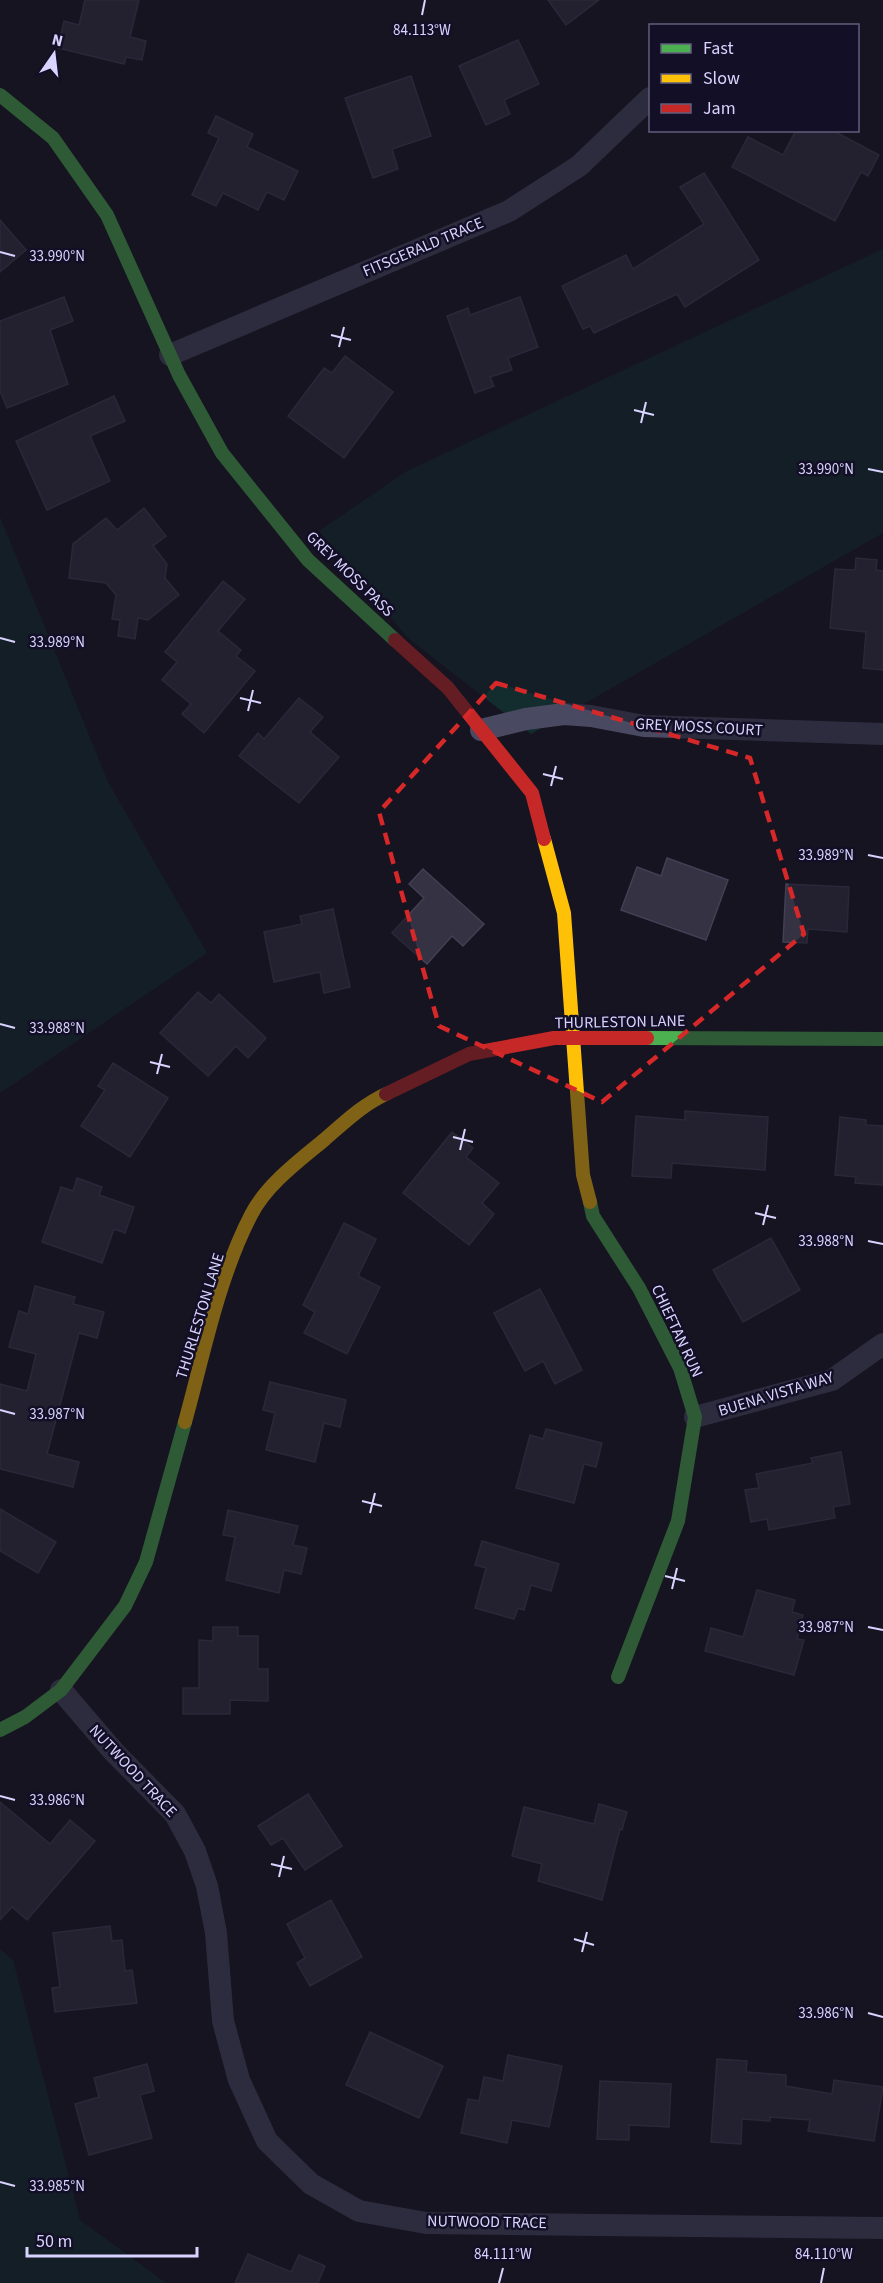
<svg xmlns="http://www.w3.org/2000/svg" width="883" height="2283" font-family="'Source Sans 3',sans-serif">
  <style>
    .green { fill: #132c2d }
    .building { fill: #343243; stroke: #433f54; stroke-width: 1.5 }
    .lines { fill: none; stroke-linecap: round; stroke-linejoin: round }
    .street { stroke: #4a4962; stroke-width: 22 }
    .fast { stroke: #4caf50; stroke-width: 14 }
    .slow { stroke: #ffc107; stroke-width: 14 }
    .jam { stroke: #c62828; stroke-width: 14 }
    .marked { fill: none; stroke: #d62828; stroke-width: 4.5; stroke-dasharray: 12 8; stroke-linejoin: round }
    .ticks { fill: none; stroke: #d9d4ff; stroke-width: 2 }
    .labels { text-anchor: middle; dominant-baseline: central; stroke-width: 5; stroke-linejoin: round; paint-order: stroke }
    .street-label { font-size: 16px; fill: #d9d4ff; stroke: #130f26 }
    .ticks-label { font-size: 15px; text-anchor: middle; fill: #d9d4ff; stroke: #130f26; stroke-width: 5; stroke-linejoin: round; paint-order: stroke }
  </style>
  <rect width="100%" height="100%" fill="#161421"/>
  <g class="green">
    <polygon points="883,249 883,533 531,734 408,638 319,531 407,471"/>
    <polygon points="0,517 108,782 207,953 0,1093"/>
    <polygon points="0,1949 13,1960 80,2220 166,2283 0,2283"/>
  </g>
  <g class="building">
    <polygon points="85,0 139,0 130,37 146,41 142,60 126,57 124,64 58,48 64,21 79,25"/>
    <polygon points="548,0 599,0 566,25"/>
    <polygon points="518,40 539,84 504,100 510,114 486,125 459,66"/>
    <polygon points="411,76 431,136 392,149 398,169 373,178 345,98"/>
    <polygon points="216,116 253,134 247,147 298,171 284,200 267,192 258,210 223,193 216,206 192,195 219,138 208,133"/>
    <polygon points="796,130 832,130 879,155 868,176 861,172 835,221 732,167 748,137 783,155"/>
    <polygon points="704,173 759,260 685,307 677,294 594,333 590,326 583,329 562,286 626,255 633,269 704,224 680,187"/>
    <polygon points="0,220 26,250 0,272"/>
    <polygon points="64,297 73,321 50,330 68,384 7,408 0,391 0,321"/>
    <polygon points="520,297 538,347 508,358 512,370 490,377 494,386 475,393 447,316 468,308 470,315"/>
    <polygon points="345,356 393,392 344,458 288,416 324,368 332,373"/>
    <polygon points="114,396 125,421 90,436 110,481 47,510 16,441"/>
    <polygon points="144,508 166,536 153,546 167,564 165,578 179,595 148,620 138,618 135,639 118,636 120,620 112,619 116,595 106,583 69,578 73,544 106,518 117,530"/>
    <polygon points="856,558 877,560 876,570 883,571 883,670 863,668 866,632 830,628 835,569 855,570"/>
    <polygon points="223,581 245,599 218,631 241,650 236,656 255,671 204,733 182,714 191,704 162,680 177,662 165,652"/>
    <polygon points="299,698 323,717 310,732 339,757 299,803 239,756 258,733 264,739"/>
    <polygon points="667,858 728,880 706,940 621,910 637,867 661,876"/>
    <polygon points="423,869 484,924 463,946 452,936 427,964 392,933 424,898 409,884"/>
    <polygon points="786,884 849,887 847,932 808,929 807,943 783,942"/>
    <polygon points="333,909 350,987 324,993 320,972 274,982 264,932 302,924 300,916"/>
    <polygon points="198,992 211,1003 219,994 266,1038 248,1058 236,1046 208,1076 160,1033"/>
    <polygon points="113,1063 168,1098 130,1157 81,1126 105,1090 98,1086"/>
    <polygon points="685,1111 768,1117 765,1170 672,1163 671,1178 632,1176 636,1116 685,1120"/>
    <polygon points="840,1117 866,1120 866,1125 883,1126 883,1185 855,1183 856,1177 835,1175"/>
    <polygon points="452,1132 473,1148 466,1157 499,1183 482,1203 494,1214 469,1245 403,1193"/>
    <polygon points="77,1178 102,1187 99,1195 134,1207 125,1233 114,1229 102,1263 42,1242 61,1187 73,1191"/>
    <polygon points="344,1223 376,1239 358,1276 380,1287 347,1354 304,1333 315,1312 303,1305"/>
    <polygon points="771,1238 800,1290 743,1322 713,1270"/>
    <polygon points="35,1286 75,1297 73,1304 104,1312 97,1338 79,1333 47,1454 79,1462 73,1487 0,1469 0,1384 27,1391 36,1354 9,1347 19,1311 28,1314"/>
    <polygon points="540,1289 582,1370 555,1384 543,1361 525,1371 494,1313"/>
    <polygon points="270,1382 346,1400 340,1427 324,1423 315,1462 266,1450 275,1413 263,1410"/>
    <polygon points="546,1429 602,1443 596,1467 584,1464 574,1503 516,1488 530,1435 543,1439"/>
    <polygon points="841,1452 850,1504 833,1507 835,1518 769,1530 767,1519 751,1522 745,1490 759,1488 756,1474 813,1463 811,1458"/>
    <polygon points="0,1509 56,1542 38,1573 0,1551"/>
    <polygon points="228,1510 298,1526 293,1545 307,1548 301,1574 284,1570 279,1593 226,1580 235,1537 223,1535"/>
    <polygon points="482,1541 559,1564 551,1591 531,1585 524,1610 518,1608 514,1619 475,1608 486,1568 475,1565"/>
    <polygon points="757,1590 795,1600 792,1612 803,1615 797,1639 804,1640 794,1675 705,1651 711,1628 743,1637"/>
    <polygon points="213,1627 238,1627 238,1636 258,1636 258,1669 268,1669 268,1701 230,1700 230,1714 183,1714 183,1688 199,1688 199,1640 213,1641"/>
    <polygon points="308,1794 342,1846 305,1870 283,1838 271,1845 258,1826"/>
    <polygon points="0,1802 50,1844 70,1820 95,1841 27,1920 12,1907 0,1920"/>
    <polygon points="599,1804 627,1812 622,1830 620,1829 602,1900 538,1881 542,1864 512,1856 524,1807 594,1824"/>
    <polygon points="331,1900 362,1957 310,1986 297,1963 305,1958 287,1924"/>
    <polygon points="110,1926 112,1941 122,1940 125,1971 132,1970 137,2003 55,2012 52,1988 60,1987 53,1933"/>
    <polygon points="370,2032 443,2066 419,2118 346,2085"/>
    <polygon points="508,2055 562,2066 549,2127 512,2120 507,2143 461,2133 468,2099 479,2101 484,2077 503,2081"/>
    <polygon points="717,2059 747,2061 746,2072 786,2075 786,2086 832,2094 834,2080 883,2087 874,2141 808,2131 810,2120 770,2117 770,2121 742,2119 741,2144 711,2142"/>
    <polygon points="147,2064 154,2091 140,2095 152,2138 89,2155 75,2104 99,2097 94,2078"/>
    <polygon points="600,2081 671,2084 669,2127 629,2125 629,2140 597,2139"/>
    <polygon points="248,2254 291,2272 299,2255 325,2266 318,2283 235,2283"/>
  </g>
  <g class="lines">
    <g class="street">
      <polyline points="170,355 509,211 579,166 650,98"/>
      <polyline points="481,730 526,719 564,714 591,716 644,726 883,734"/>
      <polyline points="695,1417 832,1380 883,1344"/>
      <polyline points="61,1690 114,1752 175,1814 195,1851 207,1886 216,1933 223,2021 239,2080 267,2141 311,2184 359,2211 426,2223 883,2228"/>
    </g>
    <g class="fast">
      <polyline points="0,95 53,138 107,215 179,375 222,453 308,560 395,640"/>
      <polyline points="647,1038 883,1039"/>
      <polyline points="590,1202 593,1216 639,1288 680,1368 695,1417 678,1521 618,1677"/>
      <polyline points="0,1730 25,1717 61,1690 125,1606 146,1562 185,1422"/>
    </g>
    <g class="slow">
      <polyline points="544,839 564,913 583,1175 590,1202"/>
      <path d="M185 1422C204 1353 218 1279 251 1215 266 1185 300 1160 324 1140 344 1123 362 1105 386 1094"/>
    </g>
    <g class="jam">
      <polyline points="395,640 448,688 532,793 544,839"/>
      <polyline points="386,1094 469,1054 554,1038 647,1038"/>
    </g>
  </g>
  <path d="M0 0H883V2283H0ZM496 683 750 758 804 934 602 1102 439 1026 379 812Z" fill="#161421" fill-opacity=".55" fill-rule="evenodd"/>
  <path class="marked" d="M496 683 750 758 804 934 602 1102 439 1026 379 812Z"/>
  <path class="ticks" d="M422 15 425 0M0 252 15 256M331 335 351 340M339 347 344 327M634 410 654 415M641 423 646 402M868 469 883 472M0 638 15 642M240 698 261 703M248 711 253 690M543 774 563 779M551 786 556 766M868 855 883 858M0 1024 15 1028M150 1062 170 1067M157 1074 162 1054M453 1137 473 1142M460 1150 465 1129M755 1213 776 1218M763 1225 768 1205M868 1241 883 1244M0 1410 15 1414M362 1501 382 1506M370 1513 375 1493M665 1576 685 1581M672 1589 677 1568M868 1627 883 1630M0 1796 15 1800M271 1864 292 1869M279 1877 284 1856M574 1939 594 1945M582 1952 587 1932M868 2013 883 2017M0 2182 15 2186M499 2283 503 2268M821 2283 824 2268"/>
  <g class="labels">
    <g class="street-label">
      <text transform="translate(423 247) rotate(-23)">FITSGERALD TRACE</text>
      <text transform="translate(350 574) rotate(44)">GREY MOSS PASS</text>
      <text transform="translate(699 727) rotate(3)">GREY MOSS COURT</text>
      <text transform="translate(620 1022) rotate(-1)">THURLESTON LANE</text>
      <text transform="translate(200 1316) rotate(-73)">THURLESTON LANE</text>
      <text transform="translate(677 1331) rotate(65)">CHIEFTAN RUN</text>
      <text transform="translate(776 1394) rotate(-17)">BUENA VISTA WAY</text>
      <text transform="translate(133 1771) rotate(47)">NUTWOOD TRACE</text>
      <text transform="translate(487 2222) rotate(1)">NUTWOOD TRACE</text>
    </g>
  </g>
  <g class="ticks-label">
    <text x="422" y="35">84.113°W</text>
    <text x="57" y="261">33.990°N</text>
    <text x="826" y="474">33.990°N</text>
    <text x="57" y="647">33.989°N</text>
    <text x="826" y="860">33.989°N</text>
    <text x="57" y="1033">33.988°N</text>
    <text x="826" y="1246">33.988°N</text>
    <text x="57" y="1419">33.987°N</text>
    <text x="826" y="1632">33.987°N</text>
    <text x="57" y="1805">33.986°N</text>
    <text x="826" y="2018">33.986°N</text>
    <text x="57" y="2191">33.985°N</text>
    <text x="503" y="2259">84.111°W</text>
    <text x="824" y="2259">84.110°W</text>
  </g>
  <rect x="649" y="24" width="210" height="108" fill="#130f26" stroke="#625e7d" stroke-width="1.5"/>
  <rect x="661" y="44" width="30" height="9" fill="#4caf50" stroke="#625e7d" stroke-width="1.5"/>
  <text x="703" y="54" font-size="18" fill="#d9d4ff">Fast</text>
  <rect x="661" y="74" width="30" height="9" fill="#ffc107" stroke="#625e7d" stroke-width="1.5"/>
  <text x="703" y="84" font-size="18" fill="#d9d4ff">Slow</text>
  <rect x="661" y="104" width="30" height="9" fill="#c62828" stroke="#625e7d" stroke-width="1.5"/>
  <text x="703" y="114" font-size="18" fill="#d9d4ff">Jam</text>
  <g transform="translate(54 54) rotate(14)" stroke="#130f26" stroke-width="4.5" paint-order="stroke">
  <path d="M0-4.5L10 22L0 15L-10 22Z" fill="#d9d4ff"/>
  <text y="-9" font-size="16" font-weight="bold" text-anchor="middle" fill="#d9d4ff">N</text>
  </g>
  <path d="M27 2247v9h170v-9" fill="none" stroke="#d9d4ff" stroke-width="3"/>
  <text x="36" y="2247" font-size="18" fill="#d9d4ff" stroke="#130f26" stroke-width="4.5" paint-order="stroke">50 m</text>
</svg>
